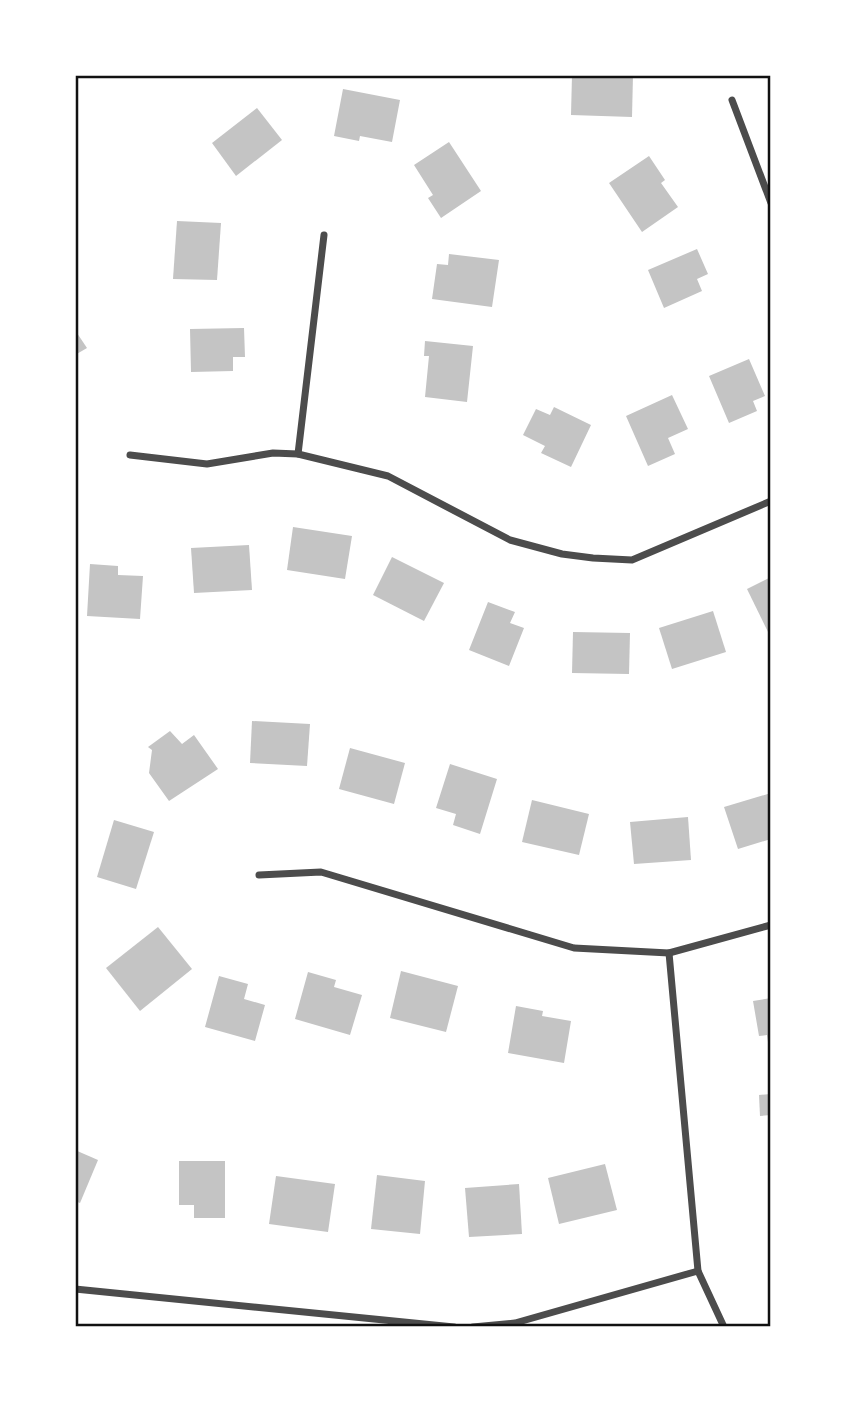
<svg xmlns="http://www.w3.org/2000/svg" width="846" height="1402" font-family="'Alegreya Sans',sans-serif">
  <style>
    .building { fill: #c4c4c4 }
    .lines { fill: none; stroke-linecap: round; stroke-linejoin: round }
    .minor { stroke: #4c4c4c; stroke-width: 7 }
    .neatline { fill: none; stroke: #111; stroke-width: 2.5 }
  </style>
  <rect width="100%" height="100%" fill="#fff"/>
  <g class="building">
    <polygon points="572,75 633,75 632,117 571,115"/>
    <polygon points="343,89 400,100 392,142 360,136 359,141 334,136"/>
    <polygon points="257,108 282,140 236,176 212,143"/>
    <polygon points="449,142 481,191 441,218 428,198 433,195 414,165"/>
    <polygon points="649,156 665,180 661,183 678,207 642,232 609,183"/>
    <polygon points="177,221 221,223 217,280 173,279"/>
    <polygon points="697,249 708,274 697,279 702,291 664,308 648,270"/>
    <polygon points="449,254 499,260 492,307 432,299 437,264 448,265"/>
    <polygon points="244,328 245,357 233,357 233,371 191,372 190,329"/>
    <polygon points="75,330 87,348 75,355"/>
    <polygon points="425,341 473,346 467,402 425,397 429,356 424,356"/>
    <polygon points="749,359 765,396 753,401 757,411 729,423 709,376"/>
    <polygon points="672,395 688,429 668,438 675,454 648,466 626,416"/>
    <polygon points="554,407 591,425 571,467 541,453 545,446 523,435 536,409 550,415"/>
    <polygon points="293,527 352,536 345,579 287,570"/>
    <polygon points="249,545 252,590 194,593 191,548"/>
    <polygon points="392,557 444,583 424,621 373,595"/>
    <polygon points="90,564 118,566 118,575 143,576 140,619 87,616"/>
    <polygon points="771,577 771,638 747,589"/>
    <polygon points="488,602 515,612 510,623 524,628 509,666 469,650"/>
    <polygon points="713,611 726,652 672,669 659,628"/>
    <polygon points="573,632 630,633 629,674 572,673"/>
    <polygon points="252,721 310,724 307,766 250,763"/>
    <polygon points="170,731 182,744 194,735 218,769 169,801 149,773 152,750 148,747"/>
    <polygon points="350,748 405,763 394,804 339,789"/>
    <polygon points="450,764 497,779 480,834 453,825 456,814 436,808"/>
    <polygon points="771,793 771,839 738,849 724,807"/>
    <polygon points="532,800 589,814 579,855 522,842"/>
    <polygon points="688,817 691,860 634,864 630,822"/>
    <polygon points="114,820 154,832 136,889 97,877"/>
    <polygon points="158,927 192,969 140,1011 106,968"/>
    <polygon points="401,971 458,986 446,1032 390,1018"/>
    <polygon points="308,972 336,980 334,987 362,995 350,1035 295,1019"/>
    <polygon points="219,976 248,984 244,999 265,1005 255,1041 205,1027"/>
    <polygon points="771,998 771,1049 769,1049 767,1035 759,1036 753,1001"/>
    <polygon points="516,1006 543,1011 542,1016 571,1021 564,1063 508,1053"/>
    <polygon points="771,1094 771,1115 760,1116 759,1095"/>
    <polygon points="75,1150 98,1160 80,1203 75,1201"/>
    <polygon points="179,1161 225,1161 225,1218 194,1218 194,1205 179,1205"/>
    <polygon points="605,1164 617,1210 559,1224 548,1178"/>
    <polygon points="377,1175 425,1181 420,1234 371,1229"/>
    <polygon points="276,1176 335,1184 328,1232 269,1224"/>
    <polygon points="519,1184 522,1234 469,1237 465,1188"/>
  </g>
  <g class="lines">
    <g class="minor">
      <polyline points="732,100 771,203"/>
      <polyline points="298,454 324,235"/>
      <polyline points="130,455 207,464 273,453 298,454 388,476 510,540 562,554 593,558 632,560 771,501"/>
      <polyline points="259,875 321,872 574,948 669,953 771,925"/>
      <polyline points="669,953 698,1271 724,1327"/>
      <polyline points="75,1289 454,1327"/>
      <polyline points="473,1327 515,1323 698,1271"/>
    </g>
  </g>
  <rect width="846" height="1402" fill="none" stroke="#ffffff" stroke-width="154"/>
  <rect x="77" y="77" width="692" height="1248" class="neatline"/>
</svg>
